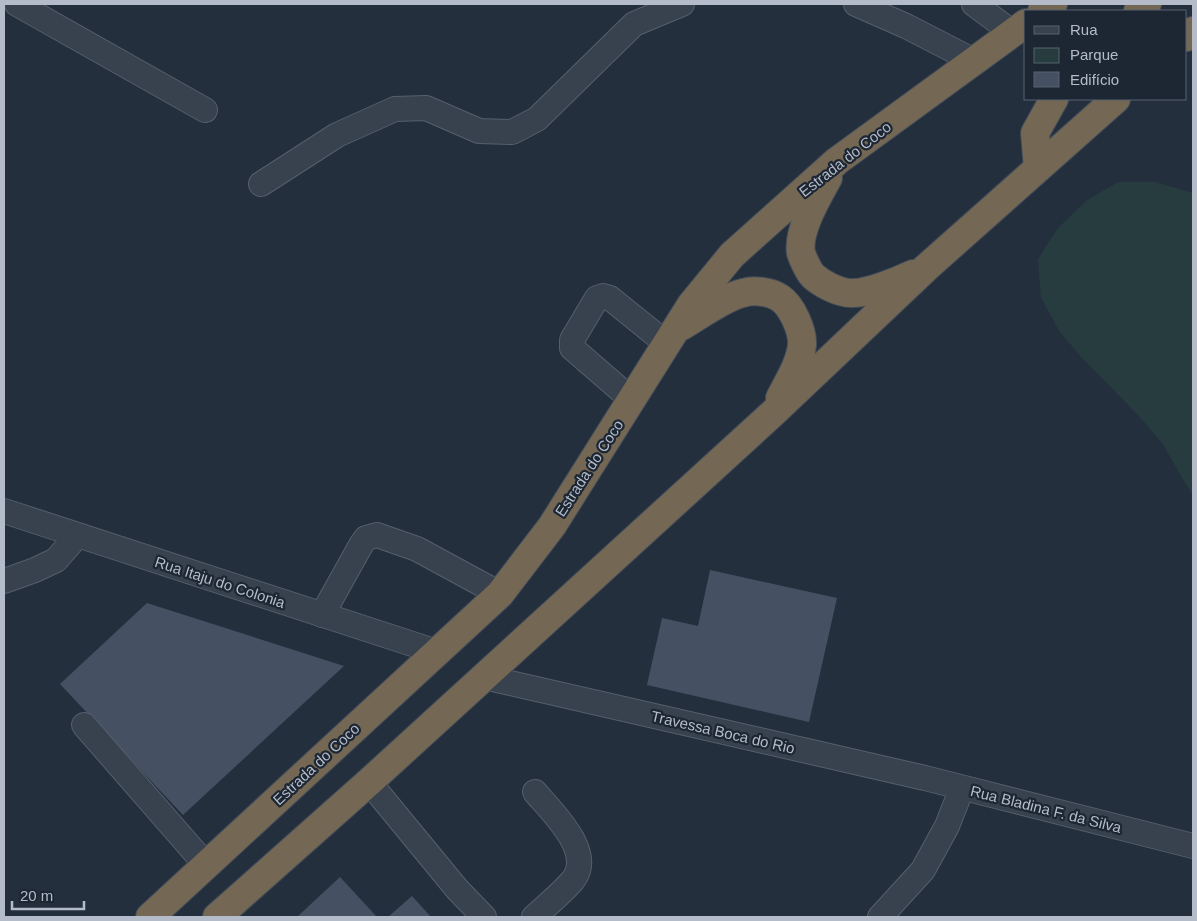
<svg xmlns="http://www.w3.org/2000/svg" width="1197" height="921" font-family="Helvetica,sans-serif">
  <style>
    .green { fill: #263c3f }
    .building { fill: #455162 }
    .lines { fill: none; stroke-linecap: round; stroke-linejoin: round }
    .minor-casing { stroke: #565f6c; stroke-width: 26 }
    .highway-casing { stroke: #434c59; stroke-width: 30 }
    .minor { stroke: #38414e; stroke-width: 24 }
    .highway { stroke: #746855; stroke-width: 28 }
    .labels { text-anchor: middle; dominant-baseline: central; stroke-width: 4.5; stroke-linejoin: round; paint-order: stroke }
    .street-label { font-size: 15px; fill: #b4bcc9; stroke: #1d2633 }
  </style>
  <rect width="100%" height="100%" fill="#242f3e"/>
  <polygon class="green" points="1118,182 1155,182 1193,193 1193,495 1182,478 1163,444 1138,415 1084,360 1060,332 1041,298 1038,259 1058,228 1086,201"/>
  <g class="building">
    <polygon points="710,570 837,598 809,722 647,685 662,618 698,626"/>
    <polygon points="147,603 344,666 183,815 60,684"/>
    <polygon points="340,877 377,917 297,917"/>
    <polygon points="412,896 431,917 388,917"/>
  </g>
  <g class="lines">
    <defs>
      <g id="minor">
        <polyline points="17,4 205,110"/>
        <polyline points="856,4 906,26 974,61"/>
        <polyline points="974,4 1013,33"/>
        <polyline points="261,184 337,135 395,109 426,108 479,131 512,132 537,119 634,24 682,4"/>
        <polyline points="632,400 572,348 572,340 597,298 603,296 610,298 667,344"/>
        <polyline points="4,511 437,652"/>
        <polyline points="4,581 35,570 56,560 77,536"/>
        <polyline points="322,615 361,545 366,538 377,535 417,549 500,594"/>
        <polyline points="484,677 925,778 1193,846"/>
        <polyline points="84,725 206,865"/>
        <polyline points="369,782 457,889 484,917"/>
        <path d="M534 917C547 905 562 893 573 880 595 852 552 812 535 792"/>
        <polyline points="880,917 923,870 947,826 962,788"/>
      </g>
      <g id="highway">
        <polyline points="1042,11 1053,4"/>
        <polyline points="1138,11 1147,4"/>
        <polyline points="1186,37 1193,31"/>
        <polyline points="1038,168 1035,133 1054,99"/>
        <path d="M828 178C818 196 797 231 801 253 803 259 809 272 813 276 822 284 839 293 851 293 867 294 898 281 913 274"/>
        <path d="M682 326C697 317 727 296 743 293 753 290 770 291 780 298 792 306 803 331 802 345 800 364 788 382 780 398"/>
        <polyline points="150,917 500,594 552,526 691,305 732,255 837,161 1026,23"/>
        <polyline points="217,917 369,782 773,413 927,267 1116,99"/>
      </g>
    </defs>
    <use href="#minor" class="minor-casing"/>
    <use href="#highway" class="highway-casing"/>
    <use href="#minor" class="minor"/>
    <use href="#highway" class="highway"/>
  </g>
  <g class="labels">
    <g class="street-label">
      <text transform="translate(845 159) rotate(-38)">Estrada do Coco</text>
      <text transform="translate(589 468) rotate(-57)">Estrada do Coco</text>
      <text transform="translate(220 582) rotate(18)">Rua Itaju do Colonia</text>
      <text transform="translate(723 732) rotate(13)">Travessa Boca do Rio</text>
      <text transform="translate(316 764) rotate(-43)">Estrada do Coco</text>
      <text transform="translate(1046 809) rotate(14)">Rua Bladina F. da Silva</text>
    </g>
  </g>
  <rect width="1197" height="921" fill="none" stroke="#b4bcc9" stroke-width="10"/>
  <rect x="1024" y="10" width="162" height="90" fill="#1d2633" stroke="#59626f"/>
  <rect x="1034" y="26" width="25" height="8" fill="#38414e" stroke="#59626f"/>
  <text x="1070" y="35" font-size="15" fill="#b4bcc9">Rua</text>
  <rect x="1034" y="48" width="25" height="15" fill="#263c3f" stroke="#59626f"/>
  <text x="1070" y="60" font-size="15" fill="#b4bcc9">Parque</text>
  <rect x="1034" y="72" width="25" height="15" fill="#455162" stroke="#59626f"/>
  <text x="1070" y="85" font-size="15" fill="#b4bcc9">Edifício</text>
  <path d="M12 901v8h72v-8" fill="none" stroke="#b4bcc9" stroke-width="2.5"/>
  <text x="20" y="901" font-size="15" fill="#b4bcc9" stroke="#1d2633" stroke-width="4" paint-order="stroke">20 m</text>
</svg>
